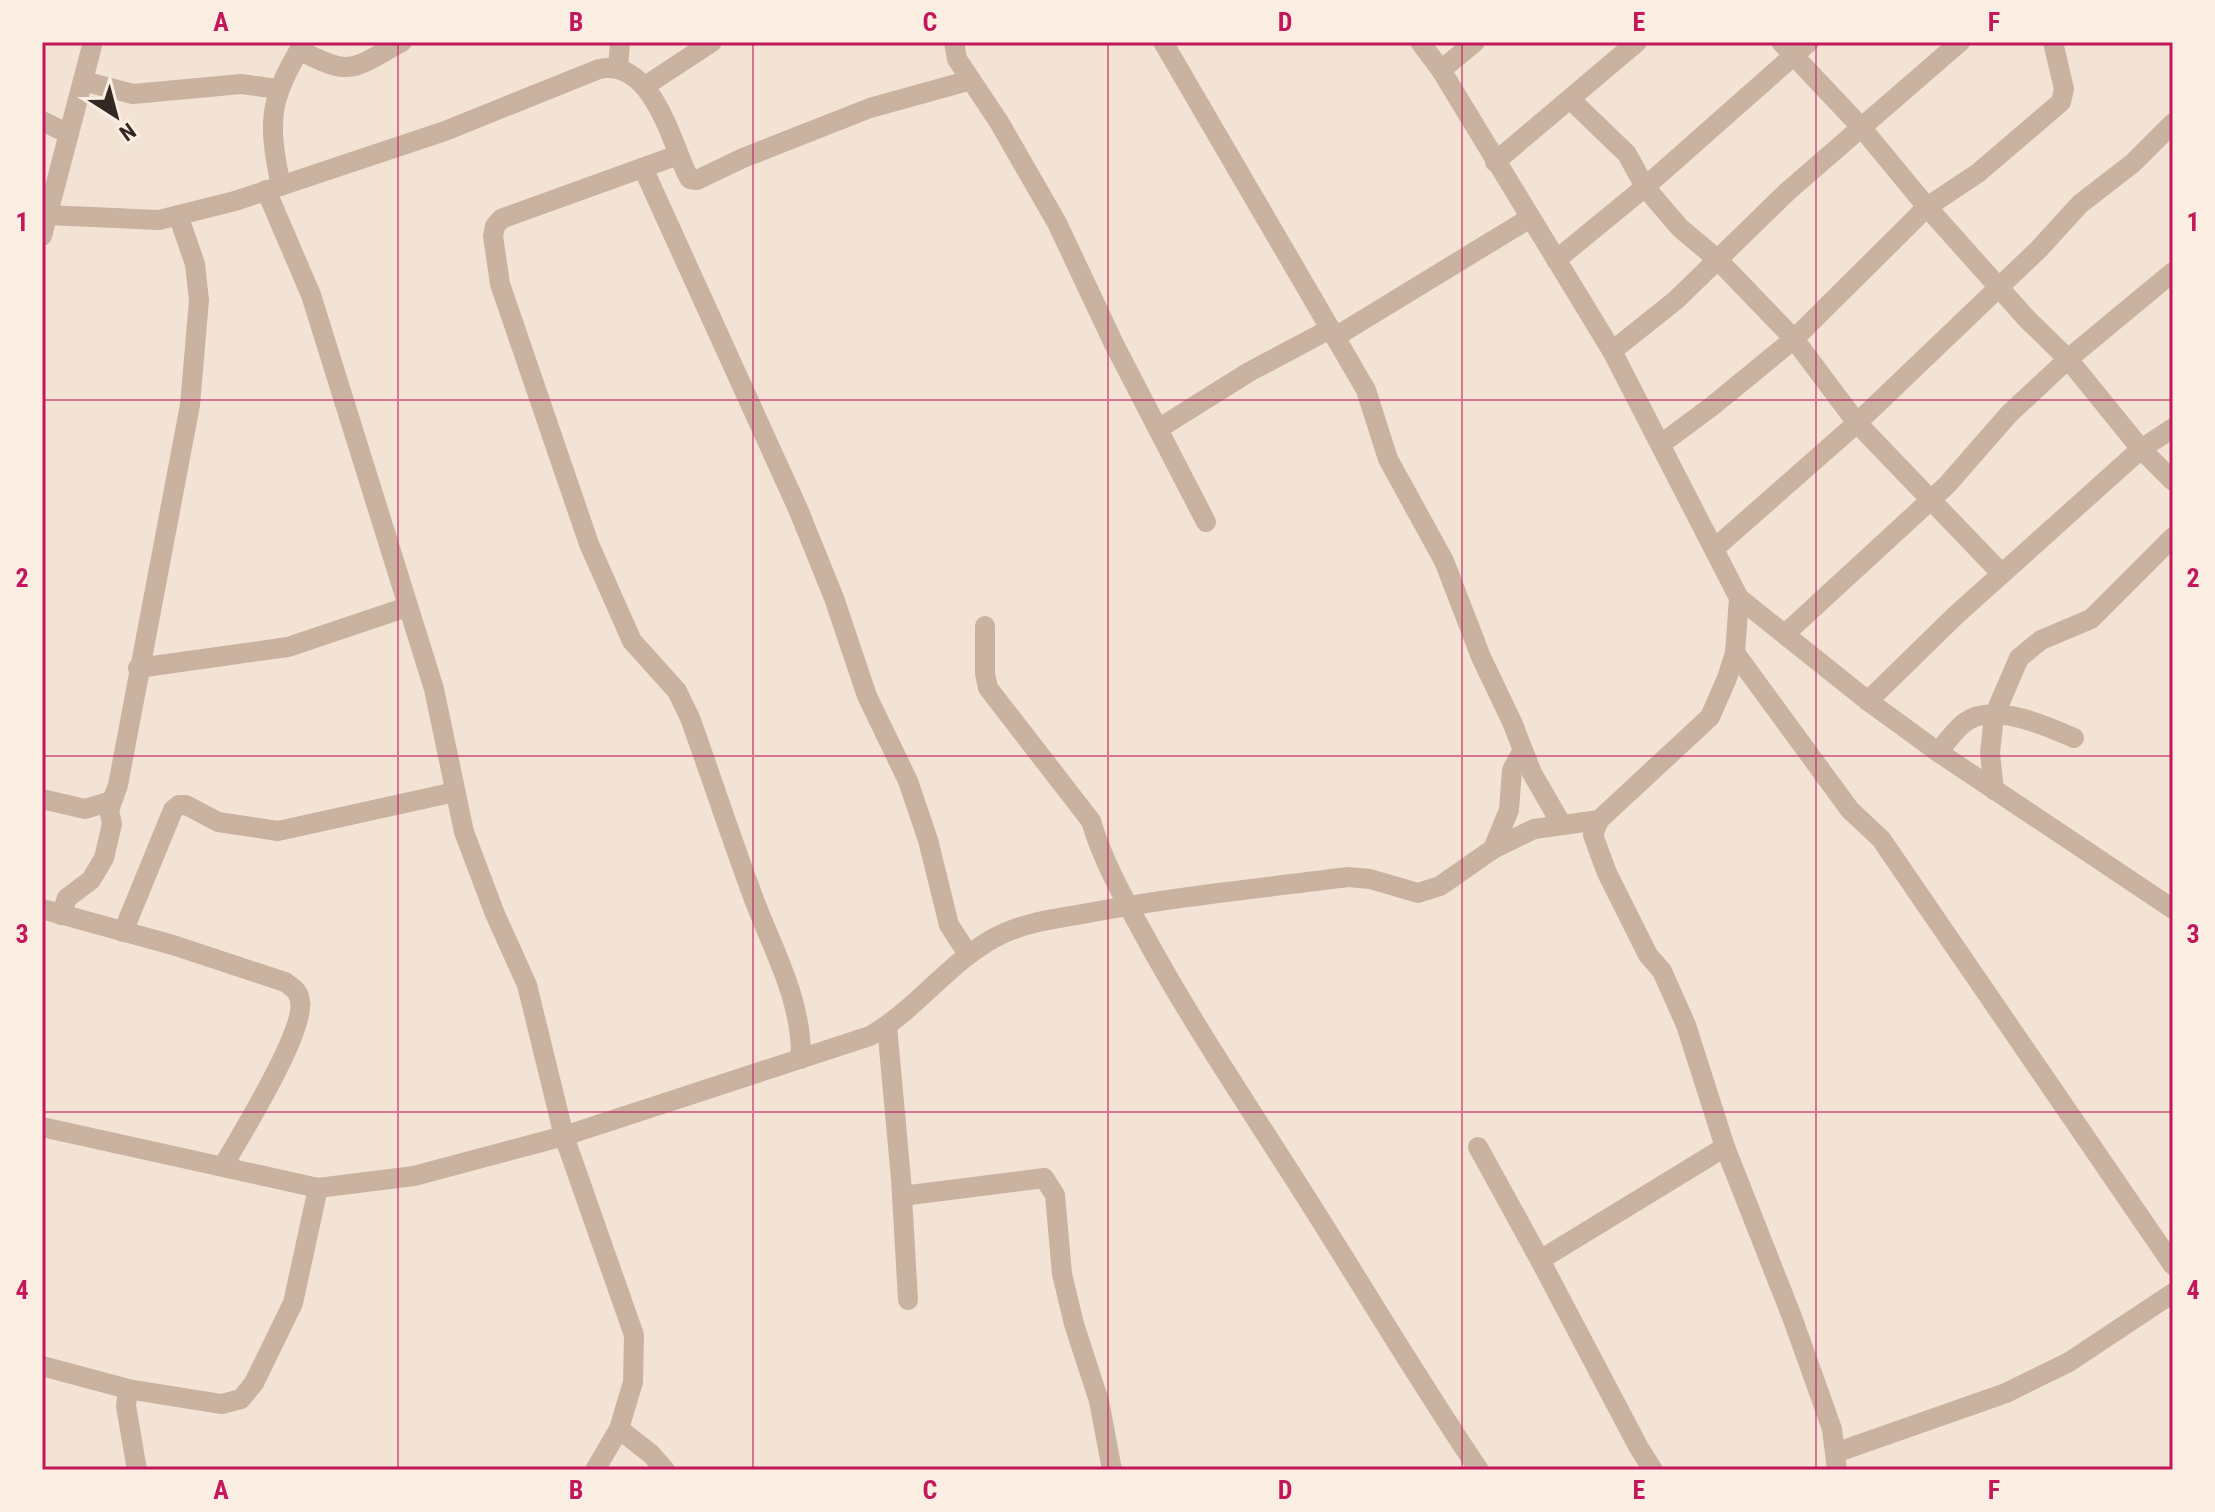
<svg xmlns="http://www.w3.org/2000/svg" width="2215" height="1512" font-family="'Roboto Condensed',sans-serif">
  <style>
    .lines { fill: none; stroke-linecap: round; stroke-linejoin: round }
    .minor { stroke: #cab2a1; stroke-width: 20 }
    .grid { fill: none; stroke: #c2185b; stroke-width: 2; stroke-opacity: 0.55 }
    .neatline { fill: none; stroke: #c2185b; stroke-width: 3 }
    .grid-label { font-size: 26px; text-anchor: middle; font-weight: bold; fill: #c2185b }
  </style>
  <rect width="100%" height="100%" fill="#f2e3d5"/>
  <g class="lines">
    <g class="minor">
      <polyline points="954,42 957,59 999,122 1057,223 1114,344 1206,522"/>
      <polyline points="1163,42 1366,390 1388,459 1444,561 1481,657 1512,722 1532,773 1562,825"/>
      <polyline points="1420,42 1441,70 1612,351 1739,598 1735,653 1727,678 1710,717 1599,820 1593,835 1607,873 1648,955 1662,971 1686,1025 1725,1147 1792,1317 1832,1429 1837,1470"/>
      <polyline points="1781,42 1861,127 1927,207 2027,319 2068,359 2141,449 2173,481"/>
      <path d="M299 50C353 78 351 69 402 42"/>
      <polyline points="618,68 620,42"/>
      <polyline points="1441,70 1475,42"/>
      <polyline points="83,81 133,94 241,84 278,89"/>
      <polyline points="645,86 712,42"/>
      <polyline points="1571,100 1627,154 1645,187 1680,228 1717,259 1794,339 1857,423 2002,574"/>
      <polyline points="42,121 69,134"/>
      <path d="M678 155 501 219 495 226 493 236 500 284 589 544 632 641 677 691 690 718C712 779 732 841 755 902 775 954 802 1001 801 1059"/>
      <polyline points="1495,162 1637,42"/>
      <polyline points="643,168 798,509 834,598 867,696 908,781 928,840 949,925 968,954"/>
      <path d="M281 186C267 120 269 100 304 42"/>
      <polyline points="266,190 311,295 434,689 464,832 495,914 527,985 564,1136 634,1335 633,1382 619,1429 595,1470"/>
      <path d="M47 215 159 220 235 201 445 131 599 69C650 58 670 136 686 172L690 179 697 180 743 158 870 108 971 80"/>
      <polyline points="42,236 93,42"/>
      <polyline points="1556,260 1645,187 1809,42"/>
      <polyline points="1335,337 1530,218"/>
      <polyline points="1612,351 1676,300 1788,191 1960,42"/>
      <polyline points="1158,429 1249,372 1330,329"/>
      <polyline points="1661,444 1711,407 1794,339 1927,207 1978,173 2061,102 2064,89 2053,42"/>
      <polyline points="1715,548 1857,423 2039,249 2080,204 2133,163 2173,123"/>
      <polyline points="1739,598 1868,701 1938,752 2173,909"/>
      <path d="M985 626V674L988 688 1091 821C1102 859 1123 897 1142 931 1184 1009 1233 1083 1281 1158 1348 1261 1410 1368 1479 1470"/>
      <polyline points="1785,634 1947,485 2009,414 2068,359 2173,272"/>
      <polyline points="1735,653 1850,810 1881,839 2173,1265"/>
      <polyline points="138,668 288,647 407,607"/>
      <polyline points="1868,701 1956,615 2141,449 2173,428"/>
      <path d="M1938 752C1946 743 1954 731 1964 723 1991 701 2047 726 2074 738"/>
      <polyline points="1994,790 1990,753 1994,716 2019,658 2041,640 2091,619 2173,537"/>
      <polyline points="42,799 85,809 111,801"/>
      <polyline points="1493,849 1509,810 1512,770 1523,750"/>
      <path d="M42 909 173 945 285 982C292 987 299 991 300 1001 306 1030 240 1137 223 1166"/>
      <polyline points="61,915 67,898 91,880 104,858 112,824 109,810 118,785 190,405 199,300 195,264 178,215"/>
      <polyline points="123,932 173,810 179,805 186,805 218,822 278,831 455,792"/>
      <polyline points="887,1026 901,1179 908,1300"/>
      <path d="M42 1127 318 1188 414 1176 564 1136 870 1036C916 1010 946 965 994 938 1023 922 1056 919 1088 913 1174 897 1261 888 1348 877L1370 879 1418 893 1440 886 1493 849 1534 829 1599 820"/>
      <polyline points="1478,1147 1540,1260 1639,1448 1653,1470"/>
      <polyline points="902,1196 1044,1178 1055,1195 1062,1274 1074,1324 1099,1401 1112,1470"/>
      <polyline points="1540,1260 1725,1147"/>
      <polyline points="42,1366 128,1389 222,1404 241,1399 254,1383 293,1303 318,1188"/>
      <polyline points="128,1389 126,1406 137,1470"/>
      <polyline points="619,1429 651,1454 665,1470"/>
      <polyline points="1835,1453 2006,1393 2069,1362 2173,1293"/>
    </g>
  </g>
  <path class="grid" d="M398 42V1470M753 42V1470M1108 42V1470M1462 42V1470M1816 42V1470M42 400H2173M42 756H2173M42 1112H2173"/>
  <rect width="2215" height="1512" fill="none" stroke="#faede1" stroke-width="88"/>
  <g transform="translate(116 116) rotate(144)" stroke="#faede1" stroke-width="6" paint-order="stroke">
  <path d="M0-6L14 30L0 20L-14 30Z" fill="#342824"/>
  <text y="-12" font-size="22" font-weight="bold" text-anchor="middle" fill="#342824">N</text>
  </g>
  <rect x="44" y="44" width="2127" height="1424" class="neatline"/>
  <g class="grid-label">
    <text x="221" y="31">A</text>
    <text x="576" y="31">B</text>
    <text x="930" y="31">C</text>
    <text x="1285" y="31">D</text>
    <text x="1639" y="31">E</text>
    <text x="1994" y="31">F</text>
    <text x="22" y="231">1</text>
    <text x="2193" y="231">1</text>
    <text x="22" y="587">2</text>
    <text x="2193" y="587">2</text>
    <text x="22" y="943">3</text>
    <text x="2193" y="943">3</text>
    <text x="22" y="1299">4</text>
    <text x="2193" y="1299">4</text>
    <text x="221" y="1499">A</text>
    <text x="576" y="1499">B</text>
    <text x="930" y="1499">C</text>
    <text x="1285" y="1499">D</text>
    <text x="1639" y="1499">E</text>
    <text x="1994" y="1499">F</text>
  </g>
</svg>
